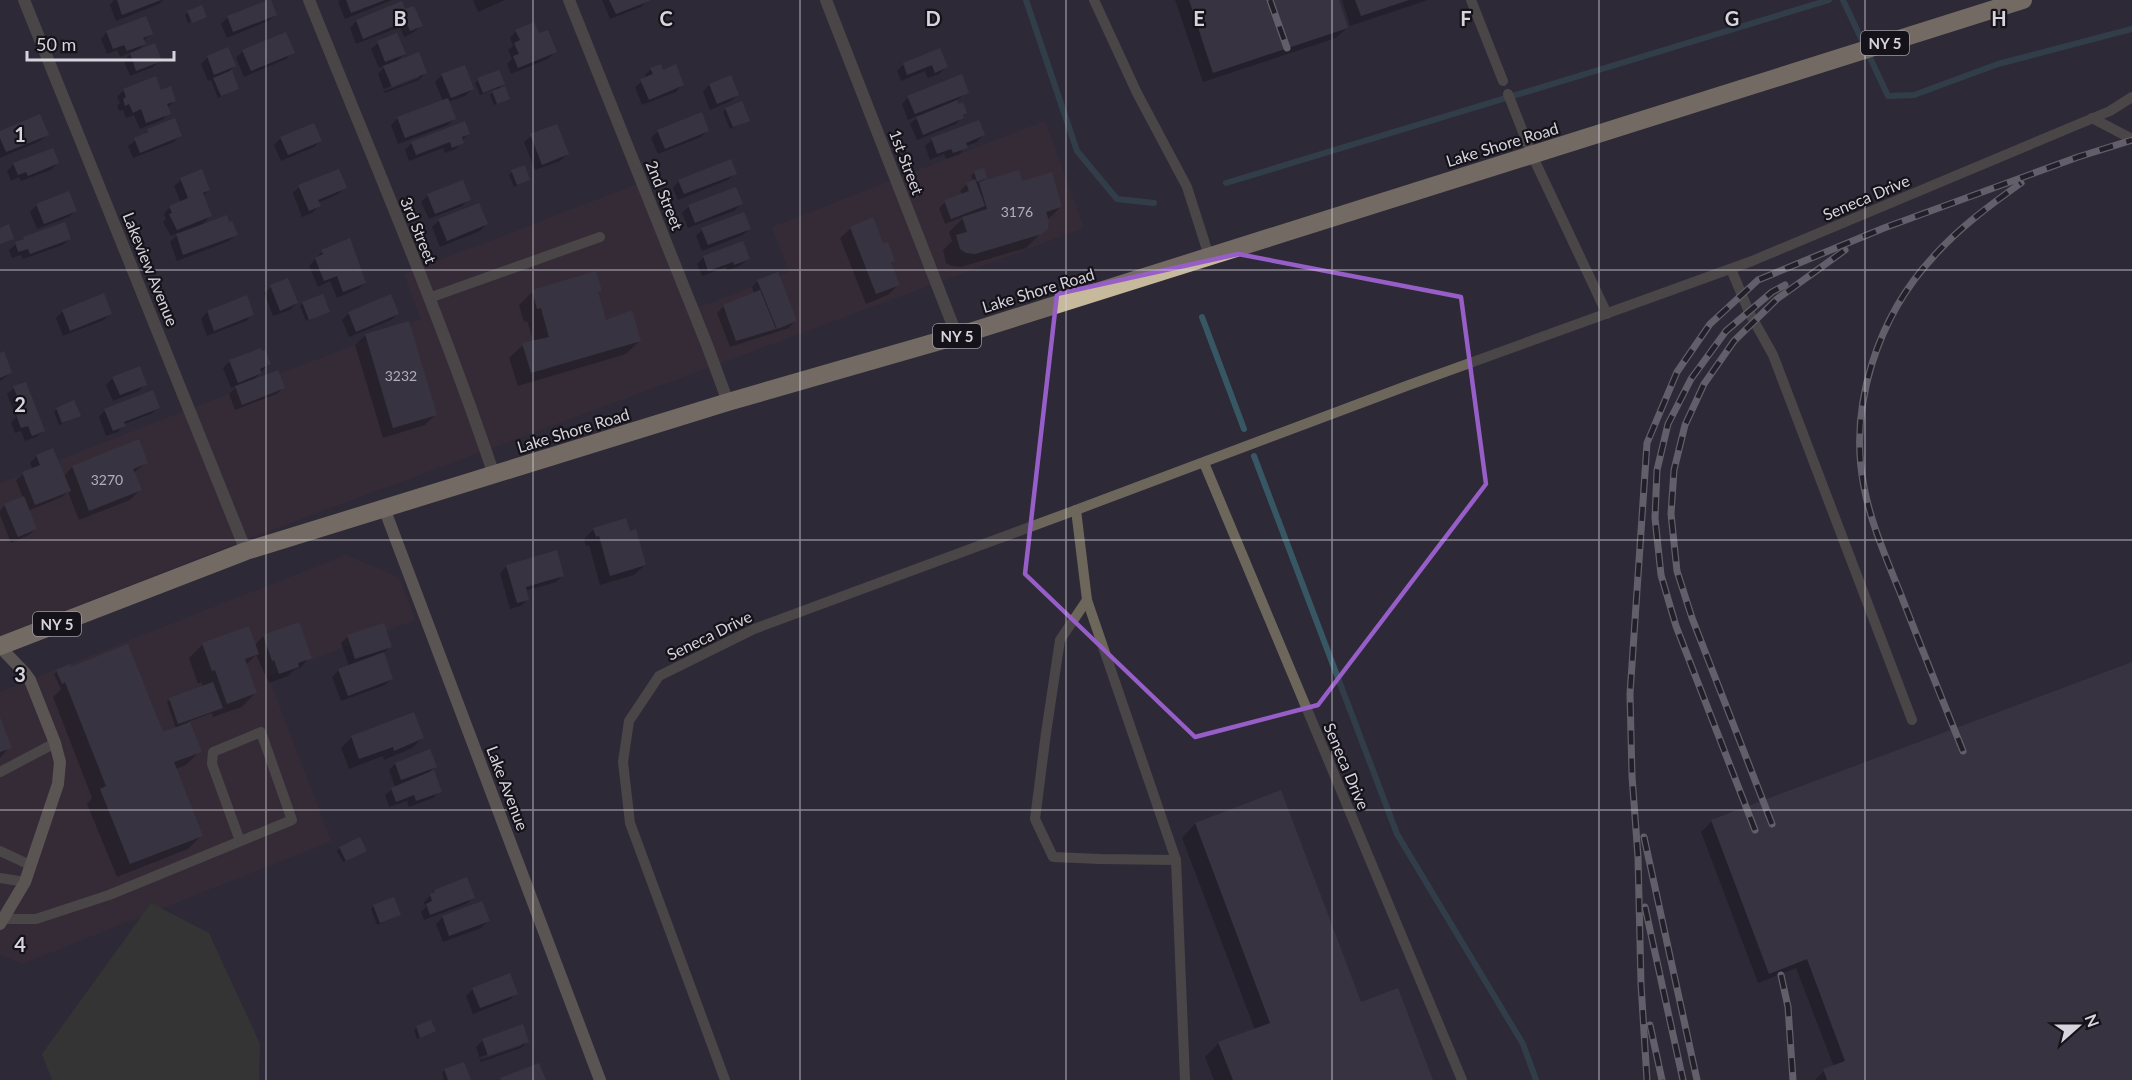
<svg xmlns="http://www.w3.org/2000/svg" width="2132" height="1080" font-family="Lato,sans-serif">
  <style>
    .commercial { fill: #3f2d37 }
    .green { fill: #3b4030 }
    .shadow { fill: #0007; fill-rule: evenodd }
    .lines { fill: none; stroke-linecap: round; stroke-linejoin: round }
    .stream { stroke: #365763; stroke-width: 6 }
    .building { fill: #433f4d }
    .lane { stroke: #6d675b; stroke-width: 10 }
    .street { stroke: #6d675b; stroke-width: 12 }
    .secondary { stroke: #918976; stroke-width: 12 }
    .highway { stroke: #c7b99c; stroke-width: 18 }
    .rail-casing { stroke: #a3a0ab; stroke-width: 7 }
    .rail { stroke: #151319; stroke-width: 4.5; stroke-dasharray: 14; stroke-linecap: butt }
    .marked { fill: none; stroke: #975ec8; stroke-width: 4.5; stroke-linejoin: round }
    .grid { fill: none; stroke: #d7d4dd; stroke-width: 1.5; stroke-opacity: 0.55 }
    .labels { text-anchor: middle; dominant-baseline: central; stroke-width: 4.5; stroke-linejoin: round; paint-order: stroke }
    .number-label { font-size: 14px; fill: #b2afb9 }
    .shield { fill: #151319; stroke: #9d9aa2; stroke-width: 1.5 }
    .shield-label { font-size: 15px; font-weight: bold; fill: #d7d4dd }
    .street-label { font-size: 16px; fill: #d7d4dd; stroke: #151319 }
    .grid-label { font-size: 20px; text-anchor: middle; font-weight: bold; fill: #d7d4dd; stroke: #151319; stroke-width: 4.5; stroke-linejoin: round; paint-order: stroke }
  </style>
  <rect width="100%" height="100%" fill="#2d2937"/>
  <g class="commercial">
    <polygon points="1045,121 1084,228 250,538 0,636 0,483 421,319 404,274 640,183 690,311 789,272 772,227"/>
    <polygon points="345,555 399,577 415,620 268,676 331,841 22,964 0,954 0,692"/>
  </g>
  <polygon class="green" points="151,903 209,933 260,1044 259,1080 52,1080 42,1054"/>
  <g class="shadow">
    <polygon points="114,0 163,0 159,4 116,21 110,5"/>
    <polygon points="340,0 392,0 345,19 338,2"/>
    <polygon points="473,0 505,0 478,12"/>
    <polygon points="602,0 647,0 647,1 641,7 610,19"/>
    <polygon points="1175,0 1337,0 1347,28 1336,38 1203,82"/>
    <polygon points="1342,0 1428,0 1350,26"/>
    <polygon points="401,3 404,11 421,26 414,32 404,37 400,27 356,44 350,28 356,21"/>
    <polygon points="188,12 204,16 188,23 185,15"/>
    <polygon points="275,15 268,21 227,38 221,24 228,17"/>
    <polygon points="516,31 538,35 555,52 548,59 511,74 507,64 512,59 508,50 513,46 510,38"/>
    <polygon points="107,32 151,34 143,41 144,44 136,52 160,60 153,67 130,76 124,61 132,52 120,57 117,50 107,54 101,39"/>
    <path d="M378 43 404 54 395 63 425 73 419 80 385 93 378 74 387 64 379 68 371 49ZM419 75V78L385 91 384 89Z"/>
    <polygon points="228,49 234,66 230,70 237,88 218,98 211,80 208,81 201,64 208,57"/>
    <polygon points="939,50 946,67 939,74 928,78 925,71 901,81 897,71 903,65"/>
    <polygon points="243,51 293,52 286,59 244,77 236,58"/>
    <polygon points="651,69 662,71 682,85 676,92 642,105 635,87 646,78 645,75"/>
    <polygon points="442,75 472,89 465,96 448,102 455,118 448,125 398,144 391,125 397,119 443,101 435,82"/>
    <polygon points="478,80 503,84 496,91 508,98 494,105 490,95 497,88 480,95 475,83"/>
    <polygon points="709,85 737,95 731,101 710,110 703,92"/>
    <polygon points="124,90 175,100 168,107 169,113 162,120 140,129 134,115 126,118 123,110 119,111 117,106 120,103 117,97"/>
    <polygon points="967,92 956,101 966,113 956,124 917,140 910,124 920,115 908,120 902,104 908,97"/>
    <polygon points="726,109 748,120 730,129 723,112"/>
    <polygon points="556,126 567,154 560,161 535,170 524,142 531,136"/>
    <polygon points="708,130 701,137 658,154 651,138 658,131"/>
    <polygon points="148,131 180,135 174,142 133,158 128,146"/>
    <polygon points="0,132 47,135 40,141 0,158"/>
    <polygon points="468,133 456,149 445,153 443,148 409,161 405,150 412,143"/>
    <polygon points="983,135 977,142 966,146 960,154 946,159 944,154 930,160 925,146 932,140"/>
    <polygon points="281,138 320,141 314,147 281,161 274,145"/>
    <polygon points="57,163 51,170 21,181 19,177 11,181 7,171 14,164"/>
    <polygon points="983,170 985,178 981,183 1021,183 1061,207 1047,220 1046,228 1026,248 961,267 952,266 946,263 943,250 952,241 949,232 964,217 945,224 939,208 945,202 962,195 960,191 967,184 973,181 971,175"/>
    <polygon points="512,172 529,179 514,187 509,175"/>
    <polygon points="735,173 728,180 678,200 673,188 679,181"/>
    <polygon points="181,180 209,190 203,196 210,216 200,227 236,234 229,241 177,261 170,242 180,232 171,236 163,222 166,219 164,214 170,207 181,203 174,186"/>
    <polygon points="299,187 345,188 338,194 318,203 319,206 312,213 302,217 293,193"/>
    <polygon points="428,195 469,199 462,206 429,219 421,202"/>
    <polygon points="741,204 734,211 688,228 682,213 689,206"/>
    <polygon points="37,205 75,211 69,217 37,229 30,212"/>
    <polygon points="478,205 486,224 480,231 440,247 432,227 439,221"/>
    <polygon points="750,228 743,235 702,251 696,236 702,230"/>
    <polygon points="851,228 882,245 894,261 890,265 898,285 888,295 866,304 840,238"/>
    <polygon points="24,238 69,239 63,245 23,259 21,255 12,258 9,250"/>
    <polygon points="322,252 365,283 358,289 337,298 330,281 318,287 309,266"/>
    <polygon points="704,257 748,259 741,265 727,271 726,267 702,276 697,264"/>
    <polygon points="287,280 297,303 290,310 273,316 264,293 271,287"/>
    <polygon points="758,281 795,321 789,328 730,347 717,313 724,306 754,294 752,287"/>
    <polygon points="533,291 600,291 597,294 605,322 640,340 626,354 518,386 509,358 523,345 534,342 527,321 524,322 519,305"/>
    <polygon points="246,297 253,314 246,321 207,336 201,319 207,312"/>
    <polygon points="303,303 328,311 306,321 300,306"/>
    <polygon points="63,311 110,314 104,320 63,336 56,318"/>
    <polygon points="349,313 398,314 391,320 349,337 342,320"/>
    <polygon points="366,335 435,415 425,425 383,438 355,345"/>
    <polygon points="260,350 269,364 251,382 283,388 277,394 235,410 229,394 238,386 231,388 223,368 229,362"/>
    <polygon points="0,355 11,373 0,381"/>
    <polygon points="113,378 145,384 139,391 113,401 106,385"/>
    <polygon points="14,388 43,430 36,437 25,441 21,431 15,433 11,423 16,417 7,394"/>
    <polygon points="158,408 151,414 124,424 118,432 106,436 99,417 105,410"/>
    <polygon points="57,409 79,416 59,425 54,412"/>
    <polygon points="138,441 146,462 133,474 140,490 130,500 79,520 68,492 62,497 28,511 36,529 29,535 11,543 0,515 0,511 5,505 23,498 16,480 23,474 33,470 30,463 37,456 63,477 72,467"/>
    <polygon points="594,529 629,533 645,565 634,575 600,585 589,545 586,546 584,539"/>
    <polygon points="556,552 563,575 556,582 525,591 528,599 521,606 510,609 500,573 506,567"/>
    <polygon points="298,624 310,657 300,668 294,670 288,676 269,683 256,655 245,666 255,693 242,707 213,717 212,713 188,722 200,751 186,765 176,769 202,835 188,849 117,877 87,804 92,798 53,697 61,689 54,674 57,671 162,734 176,729 167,702 170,700 203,687 201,682 198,684 189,658 203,644 255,645 263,636"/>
    <polygon points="348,636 390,646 383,654 391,679 385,685 341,701 332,677 339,670 349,666 341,643"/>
    <polygon points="2132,664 2132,1080 1815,1080 1824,1071 1834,1067 1796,968 1758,983 1701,832 1712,821"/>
    <polygon points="0,721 10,747 0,758"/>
    <polygon points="352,737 422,738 412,748 384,760 383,756 349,769 341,748"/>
    <polygon points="395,764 435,766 427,775 440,791 433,798 409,807 407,801 389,807 385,795 395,787 389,770"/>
    <polygon points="1280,792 1360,1004 1431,1080 1214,1080 1205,1057 1219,1043 1255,1030 1182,838 1195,824"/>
    <polygon points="340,848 362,853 343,862 337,851"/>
    <polygon points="435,891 473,898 466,904 424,920 421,912 426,907 424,902"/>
    <polygon points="374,906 399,915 377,925 371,909"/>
    <polygon points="443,917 488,921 481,928 443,942 436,924"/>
    <polygon points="473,989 516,994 509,1000 473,1014 466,996"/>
    <polygon points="417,1027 434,1031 417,1039 414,1030"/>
    <path d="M483 1040 527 1042 521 1048 481 1062 476 1047ZM521 1043V1046L481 1060 480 1057Z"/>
    <polygon points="445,1070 468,1080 444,1080 442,1073"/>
  </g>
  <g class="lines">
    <g class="stream">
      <polyline points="1026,0 1077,151 1117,199 1154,203"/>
      <polyline points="1843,0 1888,96 1914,95 1998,64 2132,29"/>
      <polyline points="1226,183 1829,0"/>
      <polyline points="1202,317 1244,429"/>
      <polyline points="1254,456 1397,834 1523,1044 1536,1080"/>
    </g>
  </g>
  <g class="building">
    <polygon points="117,0 161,0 122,15"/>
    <polygon points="268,0 271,0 277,15 233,32 227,16"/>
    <polygon points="346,0 385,0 351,13"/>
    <polygon points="609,0 652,0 616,14"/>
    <polygon points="1189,0 1339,0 1348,28 1213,73"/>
    <polygon points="1355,0 1409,0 1361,16"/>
    <polygon points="402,1 405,9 414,6 423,26 410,31 406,21 363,39 356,20"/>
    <polygon points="202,5 207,17 192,23 187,11"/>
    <polygon points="146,16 153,34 143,38 146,44 127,51 124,45 113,49 106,31"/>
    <polygon points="534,22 539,33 548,30 557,52 518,68 513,56 519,54 514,43 520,40 515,30"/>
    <polygon points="286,32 295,53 251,71 242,50"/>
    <polygon points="397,33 406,54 385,62 377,41"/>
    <polygon points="155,43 162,61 136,71 130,53"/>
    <polygon points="228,47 236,66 214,75 207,56"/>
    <polygon points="940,48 948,67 935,73 932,65 907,75 903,63"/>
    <polygon points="419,52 427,73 392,87 383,66"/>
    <polygon points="661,64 663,70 676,64 684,85 649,100 640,79 653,74 650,68"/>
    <polygon points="465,65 474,89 451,98 441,74"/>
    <polygon points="232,70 239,89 221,96 213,78"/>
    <polygon points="499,70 505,84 483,93 477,78"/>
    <polygon points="962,74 969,93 915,114 907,96"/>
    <polygon points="731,75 739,95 717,104 709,84"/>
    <polygon points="156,76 161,90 171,86 176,101 167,104 171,114 146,123 141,109 133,113 129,104 125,106 123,99 126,97 123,89"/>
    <polygon points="505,86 510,99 497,104 492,91"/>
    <polygon points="448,98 456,119 405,138 397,117"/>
    <polygon points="957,100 959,104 963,102 967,113 963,115 964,118 923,135 916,117"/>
    <polygon points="742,101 750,121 733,127 725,108"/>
    <polygon points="702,112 709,131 665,149 657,130"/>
    <polygon points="40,114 49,135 6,152 0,138 0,131"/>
    <polygon points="175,118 182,136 140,153 134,138 148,132 147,129"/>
    <polygon points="979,120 985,135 966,143 968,148 953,153 951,149 937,154 931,138"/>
    <polygon points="465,121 470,134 462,137 464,143 452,148 450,142 416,155 411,142"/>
    <polygon points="314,123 322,141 288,155 280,137"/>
    <polygon points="557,124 569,154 542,165 530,134"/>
    <polygon points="53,148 59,163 28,176 26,172 18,175 13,163"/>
    <polygon points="731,159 737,174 684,194 678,180"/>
    <polygon points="525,165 530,180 517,185 511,170"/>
    <polygon points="984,168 987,178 977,182 974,171"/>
    <polygon points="202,169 210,190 203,193 212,216 177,230 169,214 172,213 169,206 188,198 180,178"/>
    <polygon points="339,169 347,188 318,200 321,206 309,211 298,185"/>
    <polygon points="1019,170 1022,181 1052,172 1062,207 1046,212 1049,221 1048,229 1042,234 975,254 966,253 960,249 956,235 967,232 962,217 987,209 979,182"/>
    <polygon points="975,179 985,206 951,219 944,200 969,191 966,183"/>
    <polygon points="463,180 471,200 435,214 427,194"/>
    <polygon points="736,187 743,204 695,223 688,205"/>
    <polygon points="69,191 77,211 44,224 36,204"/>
    <polygon points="479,203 488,224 447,241 438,219"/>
    <polygon points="744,212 751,229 708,245 701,228"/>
    <polygon points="227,215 229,222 232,221 238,235 183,255 176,234"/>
    <polygon points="873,217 883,243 888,242 895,261 891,263 900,285 876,294 850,227"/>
    <polygon points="65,222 71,239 30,254 28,249 18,252 15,242 24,239 23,237"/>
    <polygon points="9,224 14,239 0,244 0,228"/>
    <polygon points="350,238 366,283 343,292 337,276 324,281 315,258 323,254 321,250"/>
    <polygon points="743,241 750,259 734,265 733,262 708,271 703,256"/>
    <polygon points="596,271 602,291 598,292 606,320 632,310 641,341 531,373 522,343 549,337 541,308 537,309 532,290"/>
    <polygon points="778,272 797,321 777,329 757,280"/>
    <polygon points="288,278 298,303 280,311 270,285"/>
    <polygon points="760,290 776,329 736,341 723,305"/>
    <polygon points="104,293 112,314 70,331 62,310"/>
    <polygon points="323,294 330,312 309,320 302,302"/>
    <polygon points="391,294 399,314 356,332 348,312"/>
    <polygon points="247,295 254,315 214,331 207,311"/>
    <polygon points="409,321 437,415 393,428 365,334"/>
    <polygon points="261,348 262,351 265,350 271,364 260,369 262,373 238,383 229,360"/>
    <polygon points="4,351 12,373 0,378 0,353"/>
    <polygon points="140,366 147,385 120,395 112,377"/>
    <polygon points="278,370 285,388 242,405 235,386"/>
    <polygon points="26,382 45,431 32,436 28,426 21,428 16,415 23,412 13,386"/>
    <polygon points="153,390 160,408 124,422 126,426 113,431 104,409"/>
    <polygon points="74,400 81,416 62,423 56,408"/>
    <polygon points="139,439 148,463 133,469 142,490 89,511 72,466"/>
    <polygon points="53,448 71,491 35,505 22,472 40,465 36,455"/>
    <polygon points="24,496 37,529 18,537 4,504"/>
    <polygon points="626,518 630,531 636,529 646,565 610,576 599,536 596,537 593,528"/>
    <polygon points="557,550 564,576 526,587 529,600 517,603 506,565"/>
    <polygon points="299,622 312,658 298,663 299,667 279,674 274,660 272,661 263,635"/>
    <polygon points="384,623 392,647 355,659 347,635"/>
    <polygon points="249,626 259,654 245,659 257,693 227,704 215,670 212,671 202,643"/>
    <polygon points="128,644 163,732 190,722 202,752 174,762 203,836 130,864 100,789 106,786 65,682 62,684 56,670 70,664 71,667"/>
    <polygon points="384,652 393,679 348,696 338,669"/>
    <polygon points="2132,662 2132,1080 1827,1080 1823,1069 1845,1061 1807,959 1769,974 1711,820"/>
    <polygon points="213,682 223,708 178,724 169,698"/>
    <polygon points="414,712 424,738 394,751 393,747 359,759 351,736"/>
    <polygon points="0,717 12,748 0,752"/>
    <polygon points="430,749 437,767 401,780 395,763"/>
    <polygon points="434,770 442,792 416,801 414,795 396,802 391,788"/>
    <polygon points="1281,790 1361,1002 1398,988 1433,1080 1233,1080 1218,1042 1270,1023 1195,823"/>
    <polygon points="360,837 367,851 346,861 339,847"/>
    <polygon points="467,877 475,898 430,915 426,904 432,901 430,894 435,892 434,890"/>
    <polygon points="394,897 401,915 380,923 373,905"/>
    <polygon points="482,901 490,921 449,936 442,916"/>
    <polygon points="510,973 518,994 480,1008 472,988"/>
    <polygon points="431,1020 436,1031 420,1038 416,1026"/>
    <polygon points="523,1024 529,1042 488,1056 482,1039"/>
    <polygon points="464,1062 471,1080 448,1080 444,1069"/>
    <polygon points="539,1063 546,1080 501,1080 500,1078"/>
  </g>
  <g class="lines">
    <g class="lane">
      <polyline points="1094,0 1137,93 1187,187 1209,256"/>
      <polyline points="1471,0 1503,81"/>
      <polyline points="1508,94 1532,155 1607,314"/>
      <polyline points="2092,118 2132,139"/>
      <polyline points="1731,269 1749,312 1773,355 1912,720"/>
      <polyline points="429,298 600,237"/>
      <polyline points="1204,463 1462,1080"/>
      <polyline points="1076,510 1087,600 1176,860 1185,1080"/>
      <polyline points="1087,600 1060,640 1046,733 1035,819 1053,857 1100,859 1176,860"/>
      <polyline points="0,772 55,743"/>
      <polyline points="0,851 30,865"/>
      <polyline points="0,878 25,882"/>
      <polyline points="0,919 36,919 109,895 292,820 261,732 213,752 212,764 240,841"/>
      <polyline points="725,1080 630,823 623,762 629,721 659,676 754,629 1076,510 1409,385 1752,261 2110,111 2132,97"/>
    </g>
    <g class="street">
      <polyline points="24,0 246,551"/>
      <path d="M309 0C372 157 440 314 494 475"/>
      <polyline points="569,0 707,345 728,402"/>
      <polyline points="826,0 957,336"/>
    </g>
    <g class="secondary">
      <polyline points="384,508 600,1080"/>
      <polyline points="0,647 25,673 30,680 55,743 60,762 58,784 25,882 0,924"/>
    </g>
    <polyline class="highway" points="0,646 246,551 728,402 957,336 2023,0"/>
    <defs>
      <g id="rail">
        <polyline points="1270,0 1287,48"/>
        <path d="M1963 751C1942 699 1921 647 1901 595 1887 560 1871 524 1864 487 1848 406 1878 316 1934 256 1959 228 1990 205 2021 183"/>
        <polyline points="1772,824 1692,618 1677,571 1671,514 1674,470 1685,425 1704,384 1734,341 1777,299 1845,250"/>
        <polyline points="1755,830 1676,626 1661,575 1655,518 1657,470 1668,424 1691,379 1726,331 1772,292 1785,285"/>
        <polyline points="1644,837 1697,1080"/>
        <polyline points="1645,907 1683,1080"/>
        <polyline points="1781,975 1788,1007 1793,1080"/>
        <polyline points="1650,1025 1662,1080"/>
        <polyline points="1647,1080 1641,984 1638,857 1632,776 1630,694 1647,443 1677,372 1710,324 1758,280 1884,228 2078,157 2132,140"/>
      </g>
    </defs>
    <use href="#rail" class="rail-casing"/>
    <use href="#rail" class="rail"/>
  </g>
  <path d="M0 0H2132V1080H0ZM1238 254 1461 297 1486 484 1318 705 1195 737 1025 574 1057 294Z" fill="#2d2937" fill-opacity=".55" fill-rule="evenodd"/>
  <path class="marked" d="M1238 254 1461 297 1486 484 1318 705 1195 737 1025 574 1057 294Z"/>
  <path class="grid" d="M266 0V1080M533 0V1080M800 0V1080M1066 0V1080M1332 0V1080M1599 0V1080M1865 0V1080M0 270H2132M0 540H2132M0 810H2132"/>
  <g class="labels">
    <g class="number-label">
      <text x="1017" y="211">3176</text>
      <text x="401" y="375">3232</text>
      <text x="107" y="479">3270</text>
    </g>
    <g class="shield">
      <rect x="1861" y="31" width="48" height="24" rx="4.5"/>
      <rect x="933" y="324" width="48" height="24" rx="4.5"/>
      <rect x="33" y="612" width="48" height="24" rx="4.5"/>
    </g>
    <g class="shield-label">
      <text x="1885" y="43">NY 5</text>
      <text x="957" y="336">NY 5</text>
      <text x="57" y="624">NY 5</text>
    </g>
    <g class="street-label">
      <text transform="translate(1502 144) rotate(-17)">Lake Shore Road</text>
      <text transform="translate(907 162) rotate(69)">1st Street</text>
      <text transform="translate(665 195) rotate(68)">2nd Street</text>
      <text transform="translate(1866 197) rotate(-23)">Seneca Drive</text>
      <text transform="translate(419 230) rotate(68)">3rd Street</text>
      <text transform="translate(151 269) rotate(68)">Lakeview Avenue</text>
      <text transform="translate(1038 290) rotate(-17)">Lake Shore Road</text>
      <text transform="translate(573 430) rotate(-17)">Lake Shore Road</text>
      <text transform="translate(709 635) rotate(-26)">Seneca Drive</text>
      <text transform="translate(1347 766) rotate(67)">Seneca Drive</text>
      <text transform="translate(508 788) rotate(69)">Lake Avenue</text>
    </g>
  </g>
  <g class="grid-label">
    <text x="400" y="26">B</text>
    <text x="666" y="26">C</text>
    <text x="933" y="26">D</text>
    <text x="1199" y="26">E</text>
    <text x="1466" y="26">F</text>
    <text x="1732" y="26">G</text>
    <text x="1999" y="26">H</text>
    <text x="20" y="142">1</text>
    <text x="20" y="412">2</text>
    <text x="20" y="682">3</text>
    <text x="20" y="952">4</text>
  </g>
  <g transform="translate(2078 1026) rotate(69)" stroke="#151319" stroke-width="4.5" paint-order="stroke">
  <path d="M0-4.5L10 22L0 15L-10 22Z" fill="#d7d4dd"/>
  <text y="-9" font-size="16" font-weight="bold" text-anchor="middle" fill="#d7d4dd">N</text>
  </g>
  <path d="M27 51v9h147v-9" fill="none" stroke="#d7d4dd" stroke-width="3"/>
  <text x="36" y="51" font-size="18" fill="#d7d4dd" stroke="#151319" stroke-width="4.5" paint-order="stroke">50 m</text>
</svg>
